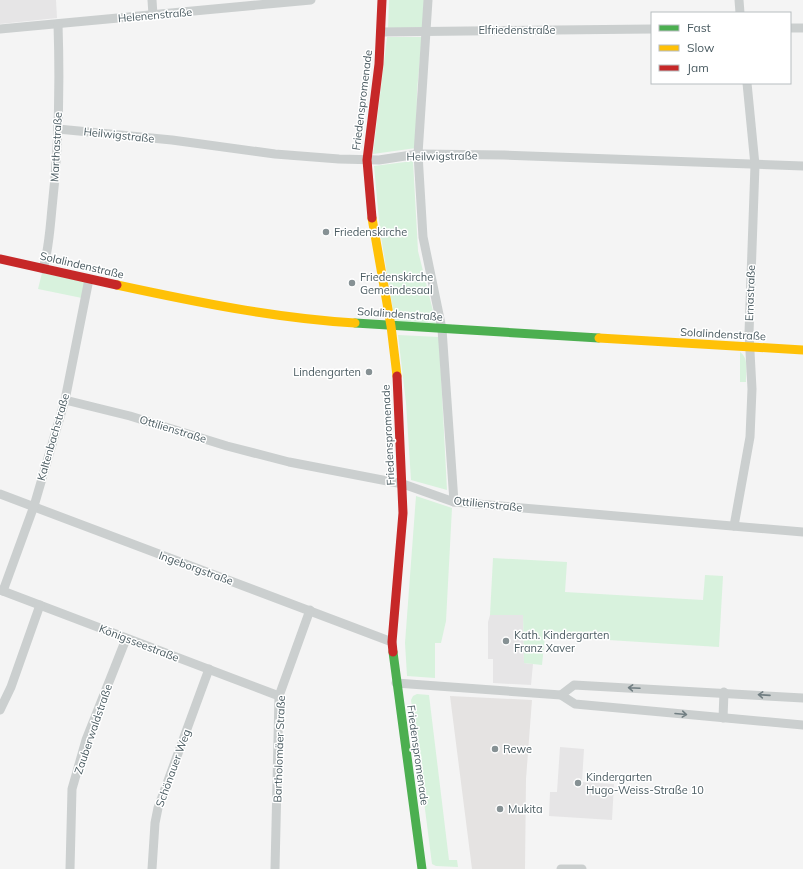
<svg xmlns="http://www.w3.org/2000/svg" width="803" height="869" font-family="Mulish,sans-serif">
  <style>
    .commercial { fill: #e5e3e2 }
    .education { fill: #e6e5e6 }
    .green { fill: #d8f2dd }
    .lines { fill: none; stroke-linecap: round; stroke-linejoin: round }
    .street { stroke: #cbcfcf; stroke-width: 9 }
    .fast { stroke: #4caf50; stroke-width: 9 }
    .slow { stroke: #ffc107; stroke-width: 9 }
    .jam { stroke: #c62828; stroke-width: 9 }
    .oneway { stroke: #717e82 }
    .poi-dot { fill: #869194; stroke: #fff; stroke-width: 1.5 }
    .labels { text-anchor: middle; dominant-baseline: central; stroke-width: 3; stroke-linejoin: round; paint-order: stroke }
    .street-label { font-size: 11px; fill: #4a5b61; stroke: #fff }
    .poi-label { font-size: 11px; fill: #4a5b61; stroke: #fff; text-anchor: start }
  </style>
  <rect width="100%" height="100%" fill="#f4f4f4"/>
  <polygon class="commercial" points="450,696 532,700 526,779 525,869 472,869"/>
  <g class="education">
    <polygon points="0,0 56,0 57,18 0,24"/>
    <polygon points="490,615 523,615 524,663 533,664 531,685 493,683 493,659 488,659 488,622"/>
    <polygon points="560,747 584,749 582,782 614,784 612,820 549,816 550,792 557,792"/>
  </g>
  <g class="green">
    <polygon points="389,0 424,0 423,27 388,29"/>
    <polygon points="387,37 422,37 417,91 416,148 373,154"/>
    <polygon points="413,161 418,251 436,323 395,322 380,231 374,166"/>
    <polygon points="42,273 86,282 82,298 38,289"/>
    <polygon points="398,335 439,337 447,490 411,480 406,403"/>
    <path d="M740 352C749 358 746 372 746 382H740Z"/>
    <polygon points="416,496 452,508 446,621 441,643 435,643 435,678 407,676 405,643"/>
    <polygon points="493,558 567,562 565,592 703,600 705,575 723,576 719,647 545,636 542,665 524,663 523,615 490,615"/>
    <polygon points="417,694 429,695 449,860 457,860 458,867 436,866 432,864 411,700 413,696"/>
  </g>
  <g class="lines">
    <g class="street">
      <polyline points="152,0 153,15"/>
      <polyline points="428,0 418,154 423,237 442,329 454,502"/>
      <polyline points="739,0 740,13"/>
      <polyline points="790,28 803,28"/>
      <polyline points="0,29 311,0"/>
      <polyline points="381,32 652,29"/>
      <polyline points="58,129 172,140 275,154 339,159 379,160 418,154 504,155 803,166"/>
      <path d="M43 269C49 249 50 228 52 208 59 147 60 85 58 24"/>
      <polyline points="65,400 130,416 227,446 289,462 403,484 454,502 803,532"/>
      <polyline points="0,494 392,642"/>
      <polyline points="734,526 750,437 752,389 749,333 755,165 747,83"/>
      <polyline points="0,590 279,696"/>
      <polyline points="3,591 34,506 65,400 89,279"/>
      <polyline points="396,683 561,695 575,704 803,725"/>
      <polyline points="561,695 574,685 803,698"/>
      <polyline points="0,710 11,687 40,605"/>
      <polyline points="723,718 724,692"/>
      <polyline points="70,869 72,789 86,740 126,639"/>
      <polyline points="152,869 155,823 158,808 209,669"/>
      <polyline points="275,869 279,696 310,610"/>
      <polyline points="561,869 582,869"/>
    </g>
    <g class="fast">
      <polyline points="355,323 599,338"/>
      <polyline points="393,652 422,869"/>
    </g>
    <g class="slow">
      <polyline points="372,218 391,326 397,376"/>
      <path d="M117 285C196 302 274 318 355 323"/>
      <polyline points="599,338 803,350"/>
    </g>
    <g class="jam">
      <polyline points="372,218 367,160 379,64 382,0"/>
      <polyline points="0,259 117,285"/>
      <polyline points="393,652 392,642 403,513 397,376"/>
    </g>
  </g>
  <defs><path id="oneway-shaft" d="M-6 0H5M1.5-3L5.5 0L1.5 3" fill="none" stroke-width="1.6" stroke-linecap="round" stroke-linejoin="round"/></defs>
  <g class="oneway">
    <use href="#oneway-shaft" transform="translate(634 688) rotate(-177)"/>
    <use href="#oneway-shaft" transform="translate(764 695) rotate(-176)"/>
    <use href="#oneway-shaft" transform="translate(681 714) rotate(5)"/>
  </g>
  <g class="poi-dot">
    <circle cx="326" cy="232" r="4"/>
    <circle cx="352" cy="283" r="4"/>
    <circle cx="369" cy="372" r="4"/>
    <circle cx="506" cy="641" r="4"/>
    <circle cx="495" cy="749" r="4"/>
    <circle cx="578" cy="783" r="4"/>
    <circle cx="500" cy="809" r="4"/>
  </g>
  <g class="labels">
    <g class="street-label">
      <text transform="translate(155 15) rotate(-5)">Helenenstraße</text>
      <text x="517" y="30">Elfriedenstraße</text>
      <text transform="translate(362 100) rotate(-83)">Friedenspromenade</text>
      <text transform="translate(119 135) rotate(6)">Heilwigstraße</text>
      <text transform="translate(56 147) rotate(-87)">Marthastraße</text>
      <text transform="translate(442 156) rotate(-1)">Heilwigstraße</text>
      <text transform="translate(82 265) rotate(13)">Solalindenstraße</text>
      <text transform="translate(750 293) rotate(-88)">Ernastraße</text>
      <text transform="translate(400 314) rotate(4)">Solalindenstraße</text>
      <text transform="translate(723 334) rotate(3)">Solalindenstraße</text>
      <text transform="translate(173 429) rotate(17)">Ottilienstraße</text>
      <text transform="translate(388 435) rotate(-93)">Friedenspromenade</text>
      <text transform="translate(53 437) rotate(-74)">Kaltenbachstraße</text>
      <text transform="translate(488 504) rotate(6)">Ottilienstraße</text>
      <text transform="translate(196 568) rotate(20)">Ingeborgstraße</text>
      <text transform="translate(139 643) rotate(21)">Königsseestraße</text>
      <text transform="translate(93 729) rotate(-71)">Zauberwaldstraße</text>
      <text transform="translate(279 749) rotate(-88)">Bartholomäer Straße</text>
      <text transform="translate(418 755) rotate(82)">Friedenspromenade</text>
      <text transform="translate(173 768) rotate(-70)">Schönauer Weg</text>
    </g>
    <g class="poi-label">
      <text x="334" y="232">Friedenskirche</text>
      <text x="360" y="277">Friedenskirche<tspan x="360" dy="13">Gemeindesaal</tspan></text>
      <text x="361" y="372" text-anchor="end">Lindengarten</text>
      <text x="514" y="635">Kath. Kindergarten<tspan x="514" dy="13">Franz Xaver</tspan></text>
      <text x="503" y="749">Rewe</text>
      <text x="586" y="777">Kindergarten<tspan x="586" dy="13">Hugo-Weiss-Straße 10</tspan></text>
      <text x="508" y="809">Mukita</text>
    </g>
  </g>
  <rect x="651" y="12" width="140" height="72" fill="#ffffff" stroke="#b7bdc0"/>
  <rect x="659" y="25" width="20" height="6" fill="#4caf50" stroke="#b7bdc0"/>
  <text x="687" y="32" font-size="12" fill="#4a5b61">Fast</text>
  <rect x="659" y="45" width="20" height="6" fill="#ffc107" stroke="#b7bdc0"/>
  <text x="687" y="52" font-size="12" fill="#4a5b61">Slow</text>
  <rect x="659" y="65" width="20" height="6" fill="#c62828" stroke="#b7bdc0"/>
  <text x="687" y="72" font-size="12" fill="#4a5b61">Jam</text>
</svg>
